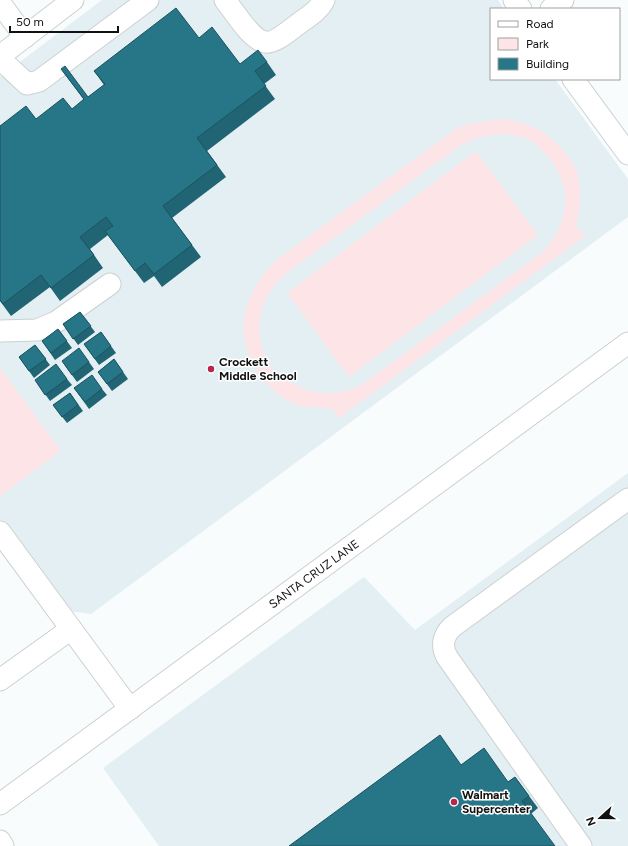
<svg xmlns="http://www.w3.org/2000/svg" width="628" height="846" font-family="Figtree,sans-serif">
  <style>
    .built { fill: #e3eff2 }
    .green { fill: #fde4e6; fill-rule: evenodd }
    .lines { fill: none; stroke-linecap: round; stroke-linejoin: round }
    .minor-casing { stroke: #cdd1d2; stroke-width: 23 }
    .minor { stroke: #fff; stroke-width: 21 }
    .wall { fill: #216575 }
    .building { fill: #267688; stroke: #1b535f }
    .poi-dot { fill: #b8264a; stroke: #fff; stroke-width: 1.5 }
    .labels { text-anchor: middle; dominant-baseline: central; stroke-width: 3; stroke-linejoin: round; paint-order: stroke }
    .poi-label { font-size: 12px; font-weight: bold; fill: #101111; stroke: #fff; text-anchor: start }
    .street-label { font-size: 12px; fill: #101111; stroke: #fff }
  </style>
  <rect width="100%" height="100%" fill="#f8fcfd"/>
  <g class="built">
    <polygon points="102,0 498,0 504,9 491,9 491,79 555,79 628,179 628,217 91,614 68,611 0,521 0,77"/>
    <polygon points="628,473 628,846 159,846 103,768 364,577 415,630"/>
  </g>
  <g class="green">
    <path d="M508 119C514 121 522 122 528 125 548 132 568 151 576 170 583 185 580 216 575 231L578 228 585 236 339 418 331 408C320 408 308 408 297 405 263 392 237 350 245 313 250 293 261 275 275 261L457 128C474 122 490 120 508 119ZM501 134C511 135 522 136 531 141 538 145 543 152 549 158 574 188 568 223 544 251L367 381C362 384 357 387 351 389 333 396 313 394 296 385 288 382 281 377 275 372 270 367 267 360 264 354 253 324 262 295 285 274L461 145C474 138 486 135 501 134Z"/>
    <polygon points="476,151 538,235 349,377 287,293"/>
    <polygon points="0,369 1,369 61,451 0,496"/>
  </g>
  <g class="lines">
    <defs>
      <g id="minor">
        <path d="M225 0C234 11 251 40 265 42 274 44 290 30 297 25 306 18 319 11 324 0"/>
        <polyline points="514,0 521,9"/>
        <polyline points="0,3 25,37"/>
        <polyline points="551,9 563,0"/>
        <polyline points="0,56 73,0"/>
        <polyline points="0,59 27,84 39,81 148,0"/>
        <polyline points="573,79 628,154"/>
        <polyline points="0,331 37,330 56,322 110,284"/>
        <polyline points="0,532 130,709"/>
        <polyline points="0,680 71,629"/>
        <polyline points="0,804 628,343"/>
        <polyline points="0,841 3,846"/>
        <path d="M581 846 447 657C441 646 443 636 452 627L628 499"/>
      </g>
    </defs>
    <use href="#minor" class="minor-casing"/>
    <use href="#minor" class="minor"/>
  </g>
  <g class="wall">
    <polygon points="199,38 240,64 267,62 276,75 264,84 275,99 207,151 226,177 172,218 201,257 162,287 154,276 144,283 108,235 90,249 103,268 60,301 50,287 11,316 0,301 0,126 36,119 72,109 84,100 61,69 88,97 104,85 94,71"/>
    <polygon points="80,312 95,332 78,345 63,324"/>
    <polygon points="58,329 72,348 55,360 42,341"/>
    <polygon points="101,332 116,353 99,365 84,344"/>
    <polygon points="35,345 50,365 34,378 19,357"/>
    <polygon points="114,359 128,379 112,391 98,372"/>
    <polygon points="62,361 89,362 94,369 77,382"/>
    <polygon points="67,379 72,385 50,401 35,380"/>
    <polygon points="74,388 102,389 107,395 89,409"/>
    <polygon points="70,393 83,411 67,423 53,405"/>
    <polygon points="461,765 508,782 515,777 538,808 532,813 289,846"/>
  </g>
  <g class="building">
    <polygon points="176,8 199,38 212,27 240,64 258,50 267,62 255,71 266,86 197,138 217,165 163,206 192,245 154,274 145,263 135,271 105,231 113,226 106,217 80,237 94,255 51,288 41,275 3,304 0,300 0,126 26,106 36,119 63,98 72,109 84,99 61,69 65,66 88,97 105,84 94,71"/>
    <polygon points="80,312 91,326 73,339 63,324"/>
    <polygon points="58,329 67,341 51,353 42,341"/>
    <polygon points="101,332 111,346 95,359 84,344"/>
    <polygon points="35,345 46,359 29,371 19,357"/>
    <polygon points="79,348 89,362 72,375 62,361"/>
    <polygon points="114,359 123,372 107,384 98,372"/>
    <polygon points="56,364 67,379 45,395 35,380"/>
    <polygon points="92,375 102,389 85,402 74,388"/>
    <polygon points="70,393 78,405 62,417 53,405"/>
    <polygon points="440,735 461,765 484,748 508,782 515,777 529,796 522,801 555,846 289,846"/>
  </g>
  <g class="poi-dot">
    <circle cx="211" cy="369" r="4"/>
    <circle cx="454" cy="802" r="4"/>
  </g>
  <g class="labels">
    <g class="poi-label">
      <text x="219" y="362">Crockett<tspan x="219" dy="14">Middle School</tspan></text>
      <text x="462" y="795">Walmart<tspan x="462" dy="14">Supercenter</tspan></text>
    </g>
    <g class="street-label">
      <text transform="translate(314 574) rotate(-36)">SANTA CRUZ LANE</text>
    </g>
  </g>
  <rect x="490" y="8" width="130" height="72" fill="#ffffff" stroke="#9fa0a0"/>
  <rect x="498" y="21" width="20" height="6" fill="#ffffff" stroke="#9fa0a0"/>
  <text x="526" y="28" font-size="12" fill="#101111">Road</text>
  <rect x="498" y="38" width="20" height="12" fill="#fde4e6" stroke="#9fa0a0"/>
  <text x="526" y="48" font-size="12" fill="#101111">Park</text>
  <rect x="498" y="58" width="20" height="12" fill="#267688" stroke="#9fa0a0"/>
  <text x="526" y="68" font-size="12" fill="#101111">Building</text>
  <g transform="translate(600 818) rotate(249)" stroke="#ffffff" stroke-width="3" paint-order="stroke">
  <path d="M0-3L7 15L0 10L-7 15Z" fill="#101111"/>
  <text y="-6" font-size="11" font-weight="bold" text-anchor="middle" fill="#101111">N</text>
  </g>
  <path d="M10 26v6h108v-6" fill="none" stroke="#101111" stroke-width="2"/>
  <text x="16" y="26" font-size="12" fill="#101111" stroke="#ffffff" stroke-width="3" paint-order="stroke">50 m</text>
</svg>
